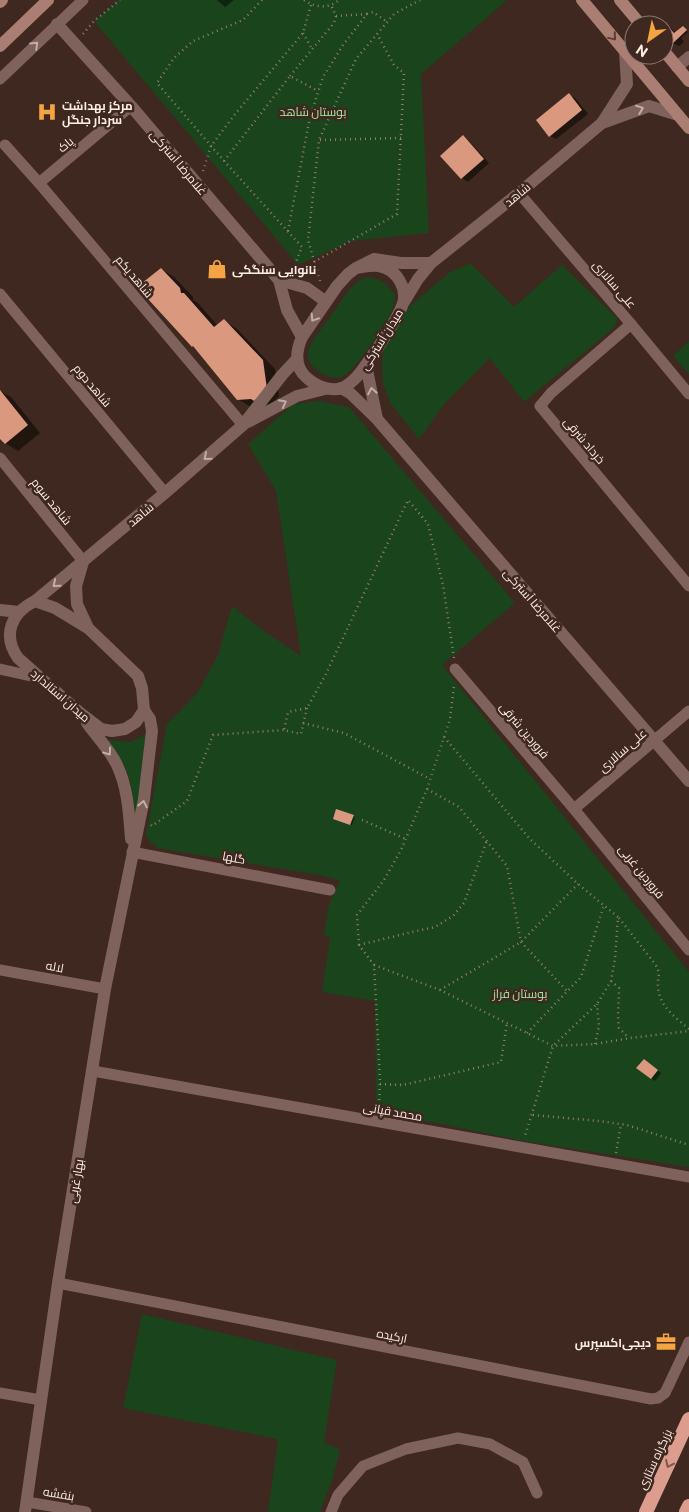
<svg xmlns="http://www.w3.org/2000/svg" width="689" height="1512" font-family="Commissioner,Cairo,sans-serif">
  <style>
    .green { fill: #1a441c }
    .shadow { fill: #0007 }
    .building { fill: #da997f }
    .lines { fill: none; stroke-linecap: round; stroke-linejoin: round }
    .path { stroke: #917d75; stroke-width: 2.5; stroke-dasharray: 1 4; stroke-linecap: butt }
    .minor { stroke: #7e625b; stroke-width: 11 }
    .tertiary { stroke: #7e625b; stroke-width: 12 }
    .secondary { stroke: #ab7e74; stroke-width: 12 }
    .trunk { stroke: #dd9d8e; stroke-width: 14 }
    .oneway { stroke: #5a3e34 }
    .oneway2 { stroke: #c3aea7 }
    .oneway3 { stroke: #7e574b }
    .labels { text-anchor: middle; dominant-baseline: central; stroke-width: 5; stroke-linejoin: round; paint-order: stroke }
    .poi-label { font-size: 12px; font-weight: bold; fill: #fcece6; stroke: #3f281f; text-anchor: start }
    .park-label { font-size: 12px; fill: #a3e7a2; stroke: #3f281f }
    .street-label { font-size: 12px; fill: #fcece6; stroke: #3f281f }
  </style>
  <rect width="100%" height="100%" fill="#3f281f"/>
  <g class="green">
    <polygon points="119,0 507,0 421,74 429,233 351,241 298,265 94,21"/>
    <polygon points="470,263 514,307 562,265 617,318 615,327 524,402 490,358 446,402 419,439 391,404 383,384 382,360 384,347 399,317 411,305 449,273"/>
    <path d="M365 277C380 277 386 283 395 295 395 298 395 303 394 306 392 316 359 363 351 370 349 372 344 376 341 377 330 381 310 369 308 357 307 352 310 346 312 342L349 290 357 282Z"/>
    <polygon points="689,341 689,374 673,356"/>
    <polygon points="320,401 349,407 515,603 442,665 689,972 689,1167 523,1141 442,1124 376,1113 375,1001 322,992 330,938 324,935 329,905 340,880 319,875 158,848 150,842 146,835 167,724 198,692 218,655 232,606 264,631 301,656 276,491 248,444 293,404"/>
    <path d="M148 733 135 823C134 805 133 787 126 770 122 759 114 749 107 740L131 742Z"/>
    <polygon points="142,1314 337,1360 324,1442 340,1450 333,1477 320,1512 268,1512 278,1439 123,1408"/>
  </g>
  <g class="shadow">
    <polygon points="217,0 234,0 225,7"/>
    <polygon points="665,24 671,28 676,33 684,28 688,32 681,38 684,42 679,46 673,43 664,31"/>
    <polygon points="569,95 575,98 588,114 556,139 550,136"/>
    <polygon points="463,137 469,141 489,163 468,182 462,178"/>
    <polygon points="161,269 174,277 193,297 193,300 197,302 218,326 224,321 236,328 275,369 279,396 267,408 251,407 238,399 197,349 192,346"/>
    <polygon points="0,391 11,397 40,433 18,451 5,443 0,437"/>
    <polygon points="353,816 355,817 352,825 336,819"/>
    <polygon points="648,1063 661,1073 655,1081 651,1078"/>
  </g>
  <g class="building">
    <polygon points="665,23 674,33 683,26 687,30 672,44 664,33 664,25 663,25"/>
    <polygon points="569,93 582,110 549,137 536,120"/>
    <polygon points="463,135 484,159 461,179 440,156"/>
    <polygon points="161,268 180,288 181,293 184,293 214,327 224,319 263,360 267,389 254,401 251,399 237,400 193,346 192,347 137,287"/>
    <polygon points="0,390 28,425 5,444 0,439"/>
    <polygon points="336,809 354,815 350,825 333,819"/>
    <polygon points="644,1059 658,1070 651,1079 636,1068"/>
  </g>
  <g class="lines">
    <g class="path">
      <polyline points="262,0 243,20 193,41 174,58 157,83 224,161 302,247 292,272"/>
      <path d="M304 0C316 8 328 9 339 0"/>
      <polyline points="336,16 367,14"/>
      <polyline points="303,33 312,49"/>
      <polyline points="83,34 94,21 120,0"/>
      <polyline points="290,76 334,23 336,16 331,5"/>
      <polyline points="320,140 401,138"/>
      <polyline points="224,161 290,76 318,91"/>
      <polyline points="203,171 211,146 236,113 303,33 311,5"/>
      <polyline points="288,231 310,117 323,77 343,45 367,14 373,12 387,22"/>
      <polyline points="314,262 397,214 404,73 394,65 377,34"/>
      <polyline points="320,281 308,240 319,140 356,59 394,14 420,0"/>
      <polyline points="307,708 301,734 284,730 288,712 307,708 325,676 408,500 428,524 443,585 454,658"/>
      <polyline points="303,723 344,733 430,779"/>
      <polyline points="444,737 529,838 578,884 618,917 615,959 611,981 597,1004 553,1046 525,1136"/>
      <polyline points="427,789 459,807 507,866 521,942 567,991"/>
      <polyline points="362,820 406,839"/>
      <polyline points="151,825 152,826 187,801 213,735 284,730"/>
      <path d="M619 918 655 964C662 975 657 976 658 987 659 1006 676 1018 689 1029"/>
      <polyline points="359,945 412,932 435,927 453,916 464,903 487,840"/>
      <polyline points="374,965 440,990 553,1046 595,1044 630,1038 689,1031"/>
      <path d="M611 981 619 988C619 1002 617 1014 619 1028L629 1038"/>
      <polyline points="440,990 521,942 578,884"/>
      <polyline points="527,1033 581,977 604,905"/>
      <polyline points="595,1044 599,1026 597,1004"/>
      <polyline points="380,1084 403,1085 501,1062 507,1023"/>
      <polyline points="379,1110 380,1079 374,965 359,945 357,915 384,880 401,850 427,789 450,719 454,686"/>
      <polyline points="533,1115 599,1121 627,1125 689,1145"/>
      <polyline points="616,1153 621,1125"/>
    </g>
    <g class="minor">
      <polyline points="0,79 83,0"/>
      <polyline points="5,145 39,183 243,425"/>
      <polyline points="39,183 131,106"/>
      <polyline points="519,193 631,324 689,394"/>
      <polyline points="0,294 165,493"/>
      <polyline points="631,324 551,393 540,406 689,586"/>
      <polyline points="0,458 83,561"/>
      <polyline points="0,669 40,678"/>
      <polyline points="455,669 574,809 689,950"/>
      <polyline points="574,809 689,711"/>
      <polyline points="132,852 330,890"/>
      <polyline points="0,970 105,989"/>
      <polyline points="93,1071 689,1177"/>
      <polyline points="58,1283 651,1399 658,1398 665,1393 689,1342"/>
      <polyline points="0,1393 41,1400"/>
      <polyline points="27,1502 86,1512"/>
      <polyline points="331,1512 338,1495 363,1466 406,1449 458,1438 490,1444 523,1462 537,1493"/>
    </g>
    <g class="tertiary">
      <polyline points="57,24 131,106 279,280 287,310 302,337"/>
      <polyline points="677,67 689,57"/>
      <polyline points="602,123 649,106 678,115"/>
      <path d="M356 268C363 267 372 265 379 266 397 269 409 290 402 306 396 321 386 335 377 349 367 362 358 381 342 388 330 392 316 386 307 378 294 367 296 351 302 337L337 286 348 274 356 268 374 259 401 263H431"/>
      <polyline points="279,280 307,288 325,301"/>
      <polyline points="404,302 418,279 431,263 519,193 602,123 627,84 625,52"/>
      <polyline points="366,365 377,419"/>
      <polyline points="341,388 350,393 377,419 689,781"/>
      <polyline points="248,422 297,396 325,389"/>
      <polyline points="83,562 76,586 77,604 88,628"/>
      <path d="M35 601 55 608 88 628 138 676 142 688 144 710 136 722 125 729 112 731 101 729 79 712 18 658C2 635 11 613 35 601Z"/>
      <polyline points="35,601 165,493 243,425 282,375 296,360"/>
      <polyline points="0,610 19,612"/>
      <path d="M87 723C97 737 110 750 117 765 128 788 129 814 131 839"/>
      <polyline points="25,1512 58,1283 105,989 144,799 152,731 150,719 144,710"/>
    </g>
    <g class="secondary">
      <polyline points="582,0 689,128"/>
      <polyline points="620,0 641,25"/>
      <polyline points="0,2 2,0"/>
      <polyline points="0,46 48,0"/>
      <polyline points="664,51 689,81"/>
    </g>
    <g class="trunk">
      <polyline points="646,1512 689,1419"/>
      <polyline points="686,1512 689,1506"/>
    </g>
  </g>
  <defs><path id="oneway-chevron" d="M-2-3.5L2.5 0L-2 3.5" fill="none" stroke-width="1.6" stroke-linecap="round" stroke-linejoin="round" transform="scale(1.25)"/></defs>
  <use class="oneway" href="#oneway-chevron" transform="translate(613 37) rotate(50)"/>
  <g class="oneway2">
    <use href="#oneway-chevron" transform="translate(35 45) rotate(-44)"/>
    <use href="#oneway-chevron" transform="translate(640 109) rotate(-21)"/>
    <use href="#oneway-chevron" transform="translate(314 318) rotate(123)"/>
    <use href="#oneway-chevron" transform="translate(372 391) rotate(-100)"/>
    <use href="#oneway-chevron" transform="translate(283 403) rotate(-28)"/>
    <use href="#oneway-chevron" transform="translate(207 457) rotate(139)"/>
    <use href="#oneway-chevron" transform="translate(56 584) rotate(141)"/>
    <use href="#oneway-chevron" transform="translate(108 752) rotate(54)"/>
    <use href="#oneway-chevron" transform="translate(143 804) rotate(-78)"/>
  </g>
  <use class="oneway3" href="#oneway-chevron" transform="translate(669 1464) rotate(115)"/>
  <defs>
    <symbol id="hospital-bare" viewBox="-9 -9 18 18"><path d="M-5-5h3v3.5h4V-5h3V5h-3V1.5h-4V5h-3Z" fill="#f4a443" stroke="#3f281f" stroke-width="2.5" paint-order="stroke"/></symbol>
    <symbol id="shop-bare" viewBox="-9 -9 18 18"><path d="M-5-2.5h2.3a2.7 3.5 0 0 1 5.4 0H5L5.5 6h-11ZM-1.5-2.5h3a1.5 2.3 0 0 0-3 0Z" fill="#f4a443" stroke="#3f281f" stroke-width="2.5" paint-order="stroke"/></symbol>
    <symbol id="office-bare" viewBox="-9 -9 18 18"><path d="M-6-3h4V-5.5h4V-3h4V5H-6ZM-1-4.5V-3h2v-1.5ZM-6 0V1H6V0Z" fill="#f4a443" stroke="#3f281f" stroke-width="2.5" paint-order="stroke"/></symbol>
  </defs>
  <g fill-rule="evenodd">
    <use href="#hospital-bare" x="33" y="98" width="28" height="28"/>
    <use href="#shop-bare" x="203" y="255" width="28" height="28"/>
    <use href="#office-bare" x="652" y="1328" width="28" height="28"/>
  </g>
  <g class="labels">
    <g class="poi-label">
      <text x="62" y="105">مرکز بهداشت<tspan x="62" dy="14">سردار جنگل</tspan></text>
      <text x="232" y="269">نانوایی سنگکی</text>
      <text x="651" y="1342" text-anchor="end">دیجی‌اکسپرس</text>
    </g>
    <g class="park-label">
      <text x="313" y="111">بوستان شاهد</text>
      <text x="520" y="993">بوستان فراز</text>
    </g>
    <g class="street-label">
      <text transform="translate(65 144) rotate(-40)">پاک</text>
      <text transform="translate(179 162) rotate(50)">غلامرضا آسترکی</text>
      <text transform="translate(517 194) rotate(-39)">شاهد</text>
      <text transform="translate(135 276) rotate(50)">شاهد یکم</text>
      <text transform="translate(615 284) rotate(49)">علی سالاری</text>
      <text transform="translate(381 339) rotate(-58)">میدان آسترکی</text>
      <text transform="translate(93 385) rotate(50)">شاهد دوم</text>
      <text transform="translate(585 440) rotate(50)">خرداد شرقی</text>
      <text transform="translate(52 501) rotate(51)">شاهد سوم</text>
      <text transform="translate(140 514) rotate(-40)">شاهد</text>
      <text transform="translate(533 600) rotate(49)">غلامرضا آسترکی</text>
      <text transform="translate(61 695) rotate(41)">میدان استاندارد</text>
      <text transform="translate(525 730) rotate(50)">فروردین شرقی</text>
      <text transform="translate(622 750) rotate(-41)">علی سالاری</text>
      <text transform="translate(234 857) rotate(11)">گلها</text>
      <text transform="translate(642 871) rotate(51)">فروردین غربی</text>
      <text transform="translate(55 966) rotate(10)">لاله</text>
      <text transform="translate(393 1111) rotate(10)">محمد قپانی</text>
      <text transform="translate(75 1181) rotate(-81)">بهار غربی</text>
      <text transform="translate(392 1335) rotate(11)">ارکیده</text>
      <text transform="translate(654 1459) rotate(-65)">بزرگراه ستاری</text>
      <text transform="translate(59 1493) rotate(10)">بنفشه</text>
    </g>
  </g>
  <g transform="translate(649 40) rotate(213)"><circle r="24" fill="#3f281f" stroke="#8b766f"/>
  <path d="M0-4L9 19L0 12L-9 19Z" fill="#f4a443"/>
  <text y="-8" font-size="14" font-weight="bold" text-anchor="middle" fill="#fcece6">N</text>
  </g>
</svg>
